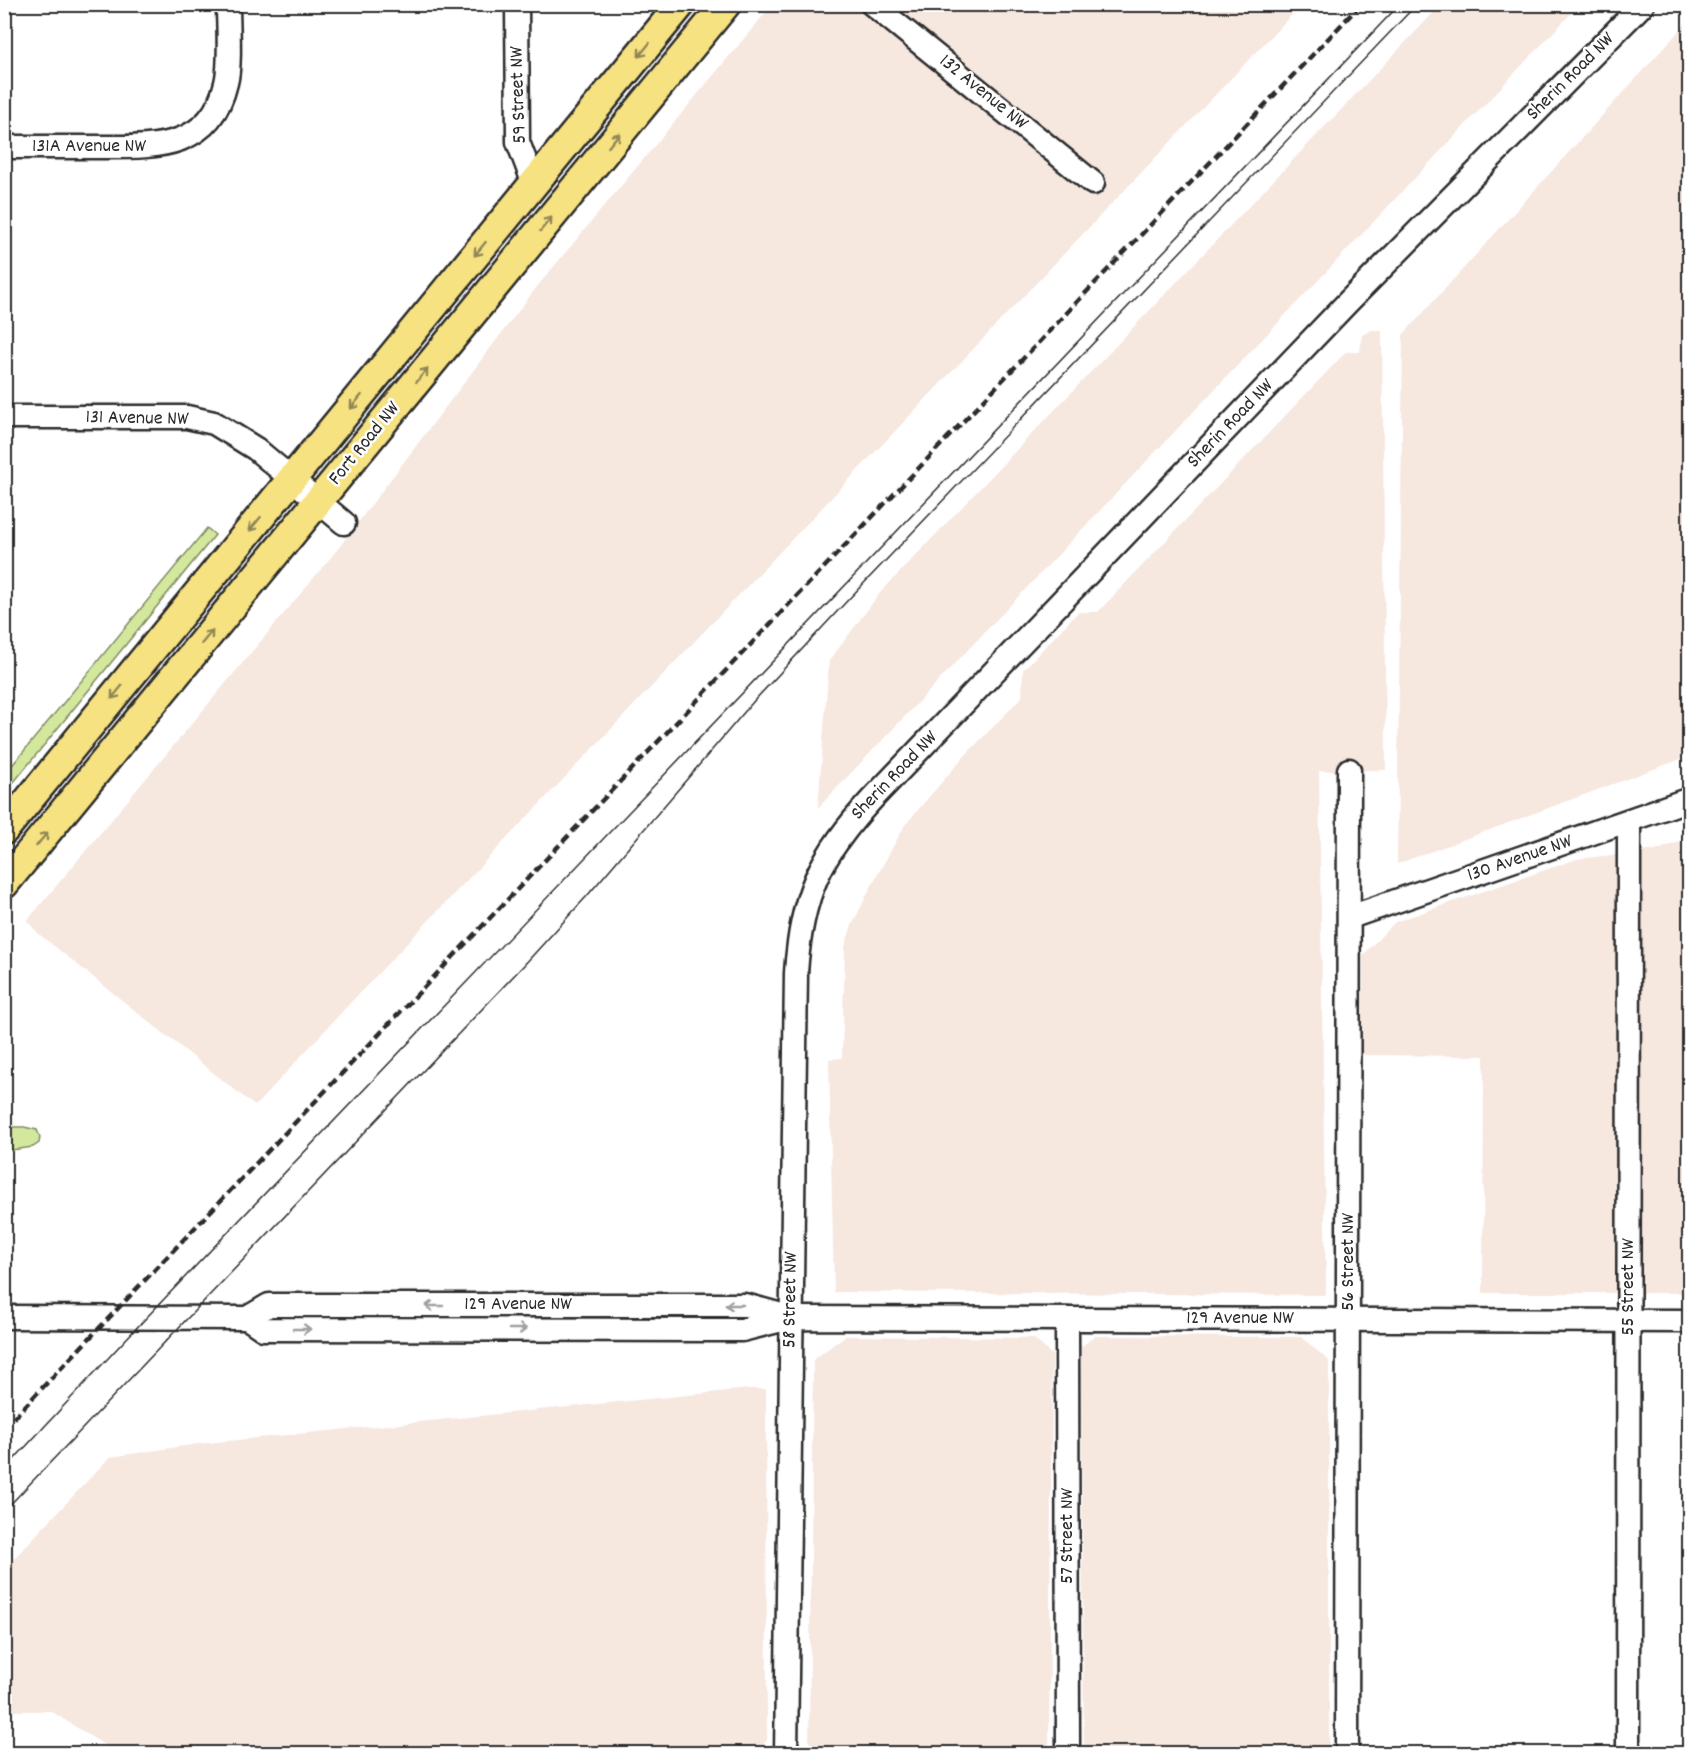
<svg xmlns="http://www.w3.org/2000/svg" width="1694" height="1758" font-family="Dekko,sans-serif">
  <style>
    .built { fill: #f6e7df }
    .green { fill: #d4e89d; stroke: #808a64; stroke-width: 1.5 }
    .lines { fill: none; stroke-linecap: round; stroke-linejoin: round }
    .minor-casing { stroke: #2b2b2b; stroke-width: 27 }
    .major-casing { stroke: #2b2b2b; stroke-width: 33 }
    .minor { stroke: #fff; stroke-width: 22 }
    .major { stroke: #f7e281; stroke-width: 28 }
    .tram { stroke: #2b2b2b; stroke-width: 1.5 }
    .rail { stroke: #2b2b2b; stroke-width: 4.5; stroke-dasharray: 9 4.5; stroke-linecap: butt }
    .oneway { stroke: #918656 }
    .oneway2 { stroke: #a0a0a0 }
    .labels { text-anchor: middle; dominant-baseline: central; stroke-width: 5; stroke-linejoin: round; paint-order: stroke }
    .street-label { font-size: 20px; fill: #2b2b2b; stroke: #fff }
  </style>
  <rect width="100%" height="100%" fill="#fff"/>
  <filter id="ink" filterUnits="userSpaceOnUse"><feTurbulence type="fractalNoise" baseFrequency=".0167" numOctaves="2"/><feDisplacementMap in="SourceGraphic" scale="12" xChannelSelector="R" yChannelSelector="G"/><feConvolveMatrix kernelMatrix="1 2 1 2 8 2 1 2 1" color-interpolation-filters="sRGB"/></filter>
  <g filter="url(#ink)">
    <g class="built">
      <polygon points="1442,4 1579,5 818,808 829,661 880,593"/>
      <polygon points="772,5 1301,5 352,1001 255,1106 39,934 27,921 337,550 536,288"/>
      <polygon points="1689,20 1689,756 1397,864 1403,335"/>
      <polygon points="1372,330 1382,330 1386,770 1319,771 1326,1295 834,1292 829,1059 842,1058 845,947 852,925 872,885 905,825 960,761 1022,697 1023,670 1078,612 1098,612 1346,352 1360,352 1362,335"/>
      <polygon points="1689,838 1689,1293 1483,1293 1484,1056 1362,1055 1363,955 1395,922 1577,859 1658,850"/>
      <polygon points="845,1336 1033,1338 1052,1355 1049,1751 1047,1753 815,1754 809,1746 813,1360"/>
      <polygon points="1095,1336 1301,1337 1329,1361 1329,1753 1084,1753 1081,1347"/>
      <polygon points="749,1389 766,1389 767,1740 756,1753 123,1753 115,1752 51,1711 5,1711 5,1568 110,1457 198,1444"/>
    </g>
    <g class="green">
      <polygon points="207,528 215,535 5,793 5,774"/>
      <polygon points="4,1127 24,1127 37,1130 40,1137 39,1143 33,1147 5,1151"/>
    </g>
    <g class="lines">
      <defs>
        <g id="minor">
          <polyline points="517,4 518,142 534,184"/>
          <polyline points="872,4 1093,183"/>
          <path d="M4 147C35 147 66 147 97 147 153 147 210 151 226 83 231 64 228 25 228 4"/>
          <polyline points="4,417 187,417 214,423 256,449 344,523"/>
          <polyline points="1350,917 1690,799"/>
          <polyline points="4,1317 247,1318 269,1305 745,1305 789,1317"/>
          <polyline points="247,1318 263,1329 716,1330 742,1330 790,1318 1690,1321"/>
          <polyline points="1067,1319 1068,1754"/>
          <path d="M786 1754 796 973C801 895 820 855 873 798L1347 303 1643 4"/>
          <polyline points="1347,1754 1349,770"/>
          <polyline points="1628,1754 1629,821"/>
        </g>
        <g id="major">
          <polyline points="4,830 681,4"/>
          <polyline points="4,884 726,4"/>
        </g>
      </defs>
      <use href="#minor" class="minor-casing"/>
      <use href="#major" class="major-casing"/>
      <use href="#minor" class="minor"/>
      <use href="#major" class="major"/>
      <g class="tram">
        <polyline points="4,1470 125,1340 1400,4"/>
        <polyline points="4,1511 524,965 587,896 753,702 846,602 1417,4"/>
      </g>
      <polyline class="rail" points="4,1428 1361,4"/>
    </g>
    <defs><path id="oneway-shaft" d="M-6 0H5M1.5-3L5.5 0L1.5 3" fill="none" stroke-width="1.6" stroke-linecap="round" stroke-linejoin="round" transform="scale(1.5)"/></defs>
    <g class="oneway">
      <use href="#oneway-shaft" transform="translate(644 50) rotate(129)"/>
      <use href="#oneway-shaft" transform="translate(614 140) rotate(-51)"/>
      <use href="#oneway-shaft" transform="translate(546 224) rotate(-51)"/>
      <use href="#oneway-shaft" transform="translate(480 249) rotate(129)"/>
      <use href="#oneway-shaft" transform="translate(422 375) rotate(-51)"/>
      <use href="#oneway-shaft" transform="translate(356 402) rotate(129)"/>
      <use href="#oneway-shaft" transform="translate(255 524) rotate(129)"/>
      <use href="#oneway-shaft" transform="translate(207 637) rotate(-51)"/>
      <use href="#oneway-shaft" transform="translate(117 692) rotate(129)"/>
      <use href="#oneway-shaft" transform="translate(42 839) rotate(-51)"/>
    </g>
    <g class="oneway2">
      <use href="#oneway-shaft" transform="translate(734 1305) rotate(180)"/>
      <use href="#oneway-shaft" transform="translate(434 1306) rotate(-180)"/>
      <use href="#oneway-shaft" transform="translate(302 1329)"/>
      <use href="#oneway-shaft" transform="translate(518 1329)"/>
    </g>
  </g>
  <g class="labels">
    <g class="street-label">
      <text transform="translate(1571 77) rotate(-45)">Sherin Road NW</text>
      <text transform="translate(983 93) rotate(39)">132 Avenue NW</text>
      <text transform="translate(519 95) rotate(-92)">59 Street NW</text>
      <text x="89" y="147">131A Avenue NW</text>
      <text transform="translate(137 419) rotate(1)">131 Avenue NW</text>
      <text transform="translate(1231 424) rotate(-46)">Sherin Road NW</text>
      <text transform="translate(365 444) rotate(-51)">Fort Road NW</text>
      <text transform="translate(895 776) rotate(-46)">Sherin Road NW</text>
      <text transform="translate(1520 859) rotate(-19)">130 Avenue NW</text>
      <text transform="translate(1349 1262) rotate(-90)">56 Street NW</text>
      <text transform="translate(1629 1287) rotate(-90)">55 Street NW</text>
      <text transform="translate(791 1300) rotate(-89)">58 Street NW</text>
      <text x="518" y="1305">129 Avenue NW</text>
      <text x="1240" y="1319">129 Avenue NW</text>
      <text transform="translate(1068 1536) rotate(-90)">57 Street NW</text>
    </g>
  </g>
  <rect width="1694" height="1758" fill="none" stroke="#fff" stroke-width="24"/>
  <rect x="12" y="12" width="1670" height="1734" fill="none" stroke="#2b2b2b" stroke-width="2" filter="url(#ink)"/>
</svg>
